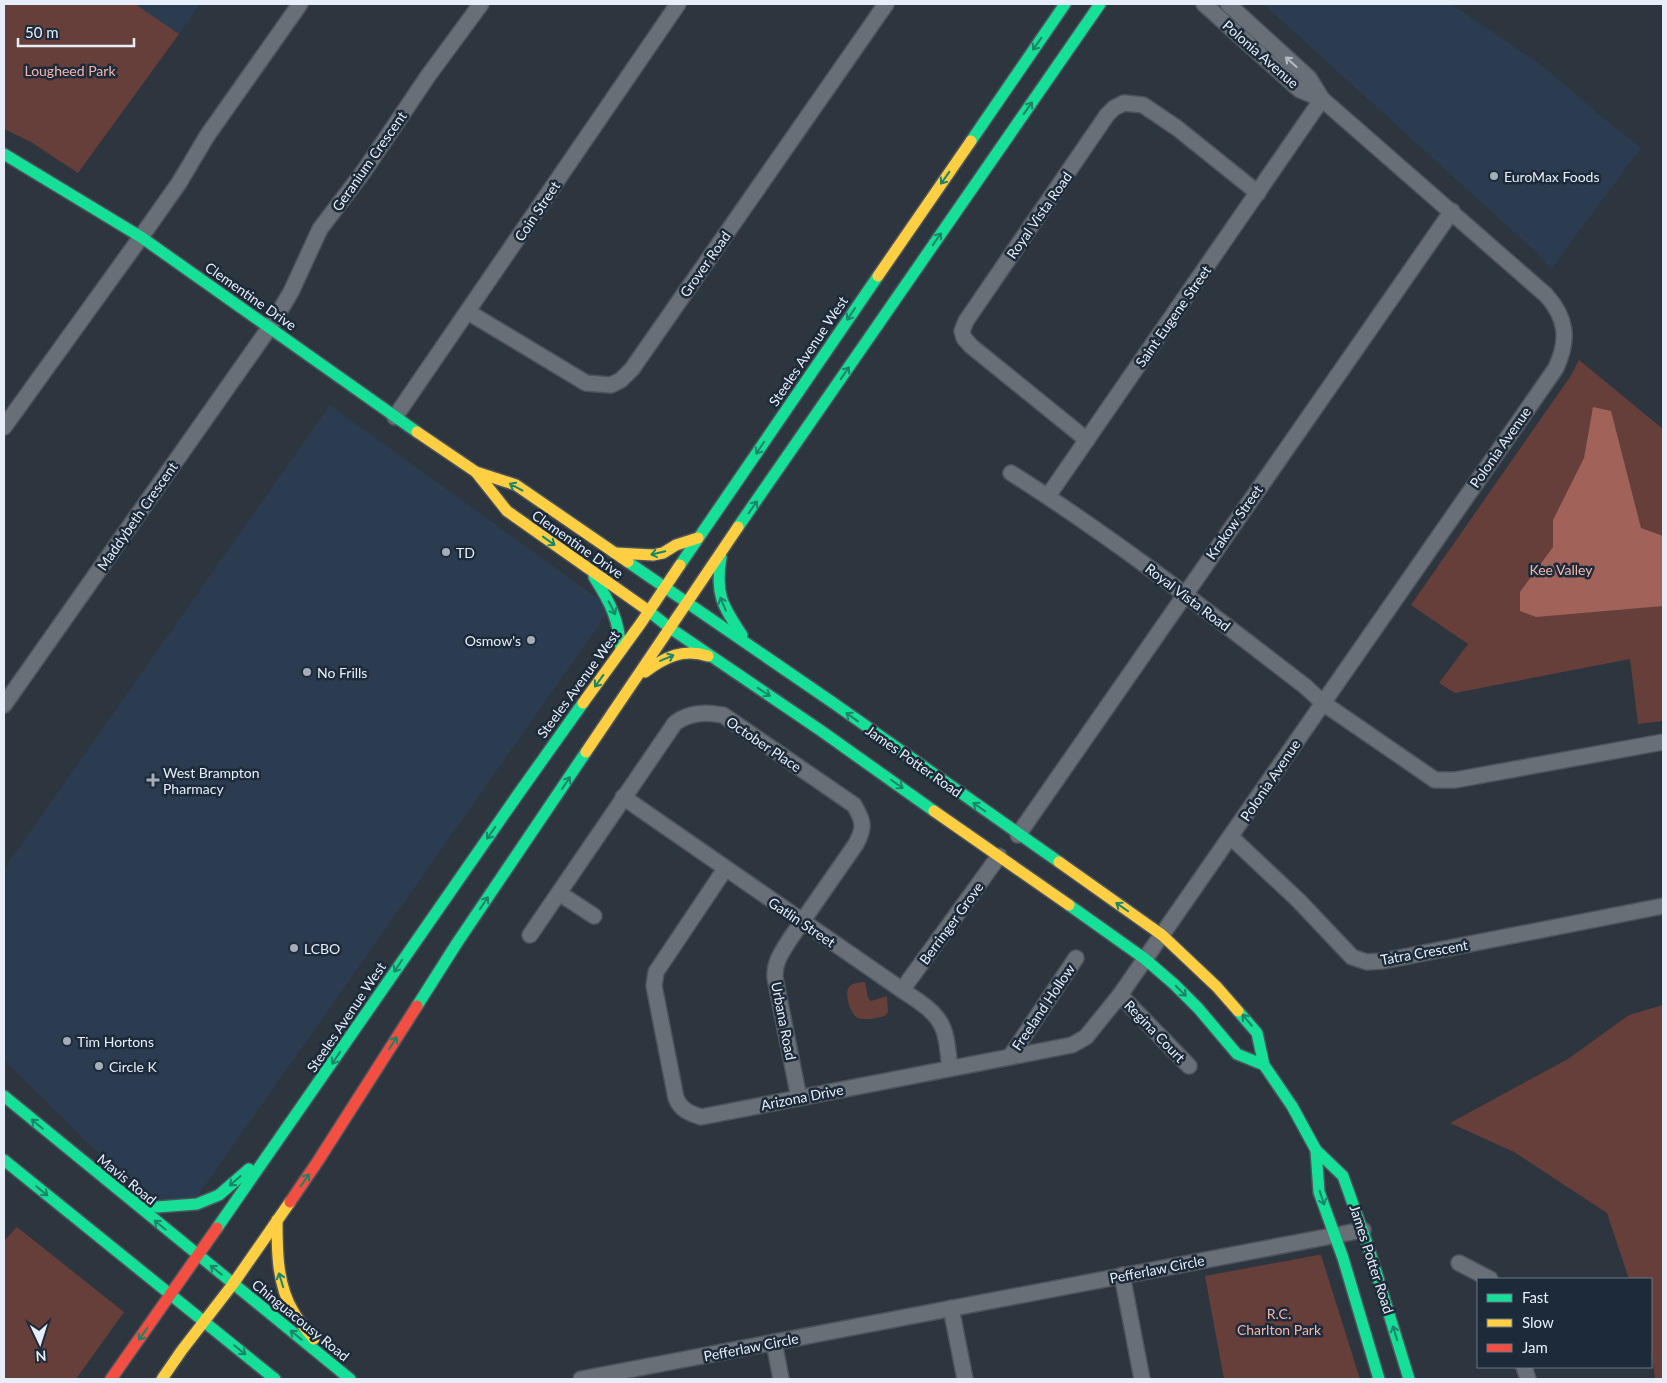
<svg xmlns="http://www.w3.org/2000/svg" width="1667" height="1383" font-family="Lato,sans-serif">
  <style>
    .built { fill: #2c3c50 }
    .green { fill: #663f3b }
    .water { fill: #a06259 }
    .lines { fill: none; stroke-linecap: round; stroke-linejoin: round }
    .street-casing { stroke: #4c535b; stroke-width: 18 }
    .fast-casing { stroke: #4c535b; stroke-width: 14 }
    .slow-casing { stroke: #4c535b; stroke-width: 14 }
    .jam-casing { stroke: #4c535b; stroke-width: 14 }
    .street { stroke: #696f76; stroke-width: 15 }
    .fast { stroke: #16e098; stroke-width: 11 }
    .slow { stroke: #ffcf43; stroke-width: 11 }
    .jam { stroke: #f24e42; stroke-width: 11 }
    .oneway { stroke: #1a8568 }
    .oneway2 { stroke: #b4bbc5 }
    .poi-dot { fill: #a5adb8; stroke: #1d2a39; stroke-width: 2 }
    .labels { text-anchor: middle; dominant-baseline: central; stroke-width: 5; stroke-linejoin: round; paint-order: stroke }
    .street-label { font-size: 14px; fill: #e6eef9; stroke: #1d2a39 }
    .park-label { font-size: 14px; fill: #f3b6ad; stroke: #1d2a39 }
    .poi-label { font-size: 14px; fill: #e6eef9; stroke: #1d2a39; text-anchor: start }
  </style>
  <rect width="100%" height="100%" fill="#2d353e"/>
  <g class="built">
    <polygon points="135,4 200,4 179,34"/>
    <polygon points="1263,4 1451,4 1544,67 1607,121 1641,148 1551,269 1536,252"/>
    <polygon points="330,405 611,608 187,1211 156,1210 4,1060 4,869"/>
  </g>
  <g class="green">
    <polygon points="4,4 135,4 179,34 78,173 31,142 4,129"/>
    <polygon points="1579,360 1663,429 1663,721 1638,724 1630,659 1455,693 1439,683 1468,644 1411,605 1570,377"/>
    <path d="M865 982 868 998 871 1001 887 996 888 1012 885 1016C876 1018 867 1021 858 1018 850 1014 843 992 850 986 853 983 861 982 865 982Z"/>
    <polygon points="1663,1005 1663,1379 1655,1379 1651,1348 1651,1279 1629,1279 1607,1213 1514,1152 1450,1123 1568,1059 1629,1015"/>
    <polygon points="17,1227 124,1312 76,1379 4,1379 4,1241"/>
    <polygon points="1318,1255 1321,1255 1360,1379 1224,1379 1205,1276"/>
  </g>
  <polygon class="water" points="1593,407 1611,411 1641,528 1663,536 1663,606 1536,617 1520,611 1520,592 1553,547 1553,520 1584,458"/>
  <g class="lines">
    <defs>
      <g id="street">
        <polyline points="1228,4 1309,78 1322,99"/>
        <polyline points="468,312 586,383 611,385 621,380 632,369 886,4"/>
        <polyline points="395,417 678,4"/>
        <polyline points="4,427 141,237 179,183 207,136 300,4"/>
        <polyline points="1087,440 971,346 964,338 962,331 966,321 1107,115 1114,108 1124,103 1143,105 1177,128 1258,193"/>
        <path d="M1011 473C1114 538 1210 613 1306 687L1323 703 1435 780H1455L1663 742"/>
        <polyline points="1048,496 1322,99"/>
        <polyline points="4,705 270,327 291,292 320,229 364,171 428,76 481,4"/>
        <path d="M623 797 902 990C917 1000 936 1011 943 1028 948 1040 948 1055 950 1068"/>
        <polyline points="1018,835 1452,211"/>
        <polyline points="1231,837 1299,901 1352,957 1367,962 1383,961 1663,906"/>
        <path d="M725 869 656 972 654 986 676 1098C681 1110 689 1113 701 1117L1072 1045 1086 1037 1120 995 1556 368C1569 340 1567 318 1546 295L1322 99 1300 90 1204 4"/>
        <polyline points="559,893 594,916"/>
        <path d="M530 935 675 723C690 712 706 712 723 715L854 805C864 822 865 827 856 844L790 939C782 952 774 962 775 978L799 1098"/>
        <polyline points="902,990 999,856"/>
        <polyline points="1120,995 1189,1066"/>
        <polyline points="1010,1057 1076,958"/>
        <polyline points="1459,1263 1490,1279"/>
        <polyline points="1122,1275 1142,1379"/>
        <polyline points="951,1308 965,1379"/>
        <polyline points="774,1342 781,1379"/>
        <polyline points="1524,1367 1528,1379"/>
        <polyline points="581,1379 1363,1230"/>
      </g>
      <g id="fast">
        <polyline points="971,141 1065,4"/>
        <polyline points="4,154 141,237 417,432"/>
        <polyline points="738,527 1100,4"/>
        <path d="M721 557C715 594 722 605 742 635"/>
        <polyline points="628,562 832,702 1059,862"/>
        <polyline points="680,565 878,276"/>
        <path d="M594 577C610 602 619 620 621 650"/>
        <polyline points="646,609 670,628 820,730 934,811"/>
        <polyline points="1069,905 1145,959 1174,984 1198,1008 1237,1054 1264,1065"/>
        <polyline points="417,1006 457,943 586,752"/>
        <polyline points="1238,1011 1257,1033 1264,1065 1292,1106 1316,1150 1343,1176 1369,1249 1409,1379"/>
        <polyline points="4,1096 350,1379"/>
        <polyline points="1316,1150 1319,1192 1343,1258 1379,1379"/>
        <polyline points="4,1160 275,1379"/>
        <polyline points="135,1198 157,1207 197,1204 219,1195 249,1169"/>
        <polyline points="217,1228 519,793 583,703"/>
      </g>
      <g id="slow">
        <polyline points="878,276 971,141"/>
        <polyline points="417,432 476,472 516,485 628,562"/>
        <polyline points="476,472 507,511 646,609"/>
        <polyline points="615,553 653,555 663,553 676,545 698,538"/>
        <path d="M645 672C665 657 683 648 708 656"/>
        <polyline points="583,703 641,623 680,565"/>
        <polyline points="586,752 738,527"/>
        <polyline points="934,811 1069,905"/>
        <polyline points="1059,862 1162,935 1217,987 1238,1011"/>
        <path d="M277 1220C277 1251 277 1284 293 1311 298 1321 307 1330 314 1339"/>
        <polyline points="162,1379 182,1350 233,1284 290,1202"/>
      </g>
      <g id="jam">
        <polyline points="290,1202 318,1161 417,1006"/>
        <polyline points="111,1379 217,1228"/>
      </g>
    </defs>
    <use href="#street" class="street-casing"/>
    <use href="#fast" class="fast-casing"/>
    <use href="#slow" class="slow-casing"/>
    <use href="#jam" class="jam-casing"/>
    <use href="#street" class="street"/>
    <use href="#fast" class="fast"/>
    <use href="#slow" class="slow"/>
    <use href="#jam" class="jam"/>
  </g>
  <defs><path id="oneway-shaft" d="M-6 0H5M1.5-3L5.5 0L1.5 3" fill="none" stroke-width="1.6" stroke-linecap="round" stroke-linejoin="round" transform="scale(1.25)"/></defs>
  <g class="oneway">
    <use href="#oneway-shaft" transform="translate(1037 44) rotate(125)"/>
    <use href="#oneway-shaft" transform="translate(1028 108) rotate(-55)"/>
    <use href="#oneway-shaft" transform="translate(945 178) rotate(125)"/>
    <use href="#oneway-shaft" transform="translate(937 239) rotate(-55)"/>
    <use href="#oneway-shaft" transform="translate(851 314) rotate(124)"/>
    <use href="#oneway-shaft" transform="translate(845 373) rotate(-55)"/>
    <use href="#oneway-shaft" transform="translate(760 448) rotate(124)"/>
    <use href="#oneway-shaft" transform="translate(516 487) rotate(-152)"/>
    <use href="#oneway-shaft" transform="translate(753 507) rotate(-55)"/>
    <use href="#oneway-shaft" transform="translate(549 541) rotate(36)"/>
    <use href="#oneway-shaft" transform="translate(658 553) rotate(166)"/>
    <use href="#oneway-shaft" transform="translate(723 604) rotate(-113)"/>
    <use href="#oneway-shaft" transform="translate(612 608) rotate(63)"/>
    <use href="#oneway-shaft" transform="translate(667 658) rotate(-23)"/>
    <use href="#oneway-shaft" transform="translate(599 681) rotate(126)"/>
    <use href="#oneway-shaft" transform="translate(764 692) rotate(34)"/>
    <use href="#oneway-shaft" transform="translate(852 717) rotate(-144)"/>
    <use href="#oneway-shaft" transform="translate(566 783) rotate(-56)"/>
    <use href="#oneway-shaft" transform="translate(897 784) rotate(35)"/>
    <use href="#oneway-shaft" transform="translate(979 807) rotate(-145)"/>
    <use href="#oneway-shaft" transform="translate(491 833) rotate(125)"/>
    <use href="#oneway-shaft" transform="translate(484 903) rotate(-56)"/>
    <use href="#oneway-shaft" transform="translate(1122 907) rotate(-145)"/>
    <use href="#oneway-shaft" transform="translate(398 966) rotate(124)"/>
    <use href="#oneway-shaft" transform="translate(1181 991) rotate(45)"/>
    <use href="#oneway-shaft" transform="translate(1247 1020) rotate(-130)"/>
    <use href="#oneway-shaft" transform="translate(393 1043) rotate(-57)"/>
    <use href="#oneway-shaft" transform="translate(336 1058) rotate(124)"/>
    <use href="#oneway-shaft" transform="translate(37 1124) rotate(-140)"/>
    <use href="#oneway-shaft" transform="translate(305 1180) rotate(-55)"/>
    <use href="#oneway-shaft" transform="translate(235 1181) rotate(139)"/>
    <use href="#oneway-shaft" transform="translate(42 1191) rotate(39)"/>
    <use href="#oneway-shaft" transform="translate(1322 1198) rotate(72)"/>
    <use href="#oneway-shaft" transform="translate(160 1225) rotate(-141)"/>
    <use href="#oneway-shaft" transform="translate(216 1270) rotate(-141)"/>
    <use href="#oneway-shaft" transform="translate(281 1280) rotate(-107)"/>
    <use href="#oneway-shaft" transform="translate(1395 1333) rotate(-107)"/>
    <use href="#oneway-shaft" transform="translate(143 1334) rotate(125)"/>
    <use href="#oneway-shaft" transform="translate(296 1335) rotate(-141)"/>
    <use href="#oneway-shaft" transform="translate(240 1350) rotate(39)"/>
  </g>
  <use class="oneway2" href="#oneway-shaft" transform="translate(1291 62) rotate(-138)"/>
  <g class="poi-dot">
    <circle cx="1494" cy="176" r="5"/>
    <circle cx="446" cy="552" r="5"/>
    <circle cx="531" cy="640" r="5"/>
    <circle cx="307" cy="672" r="5"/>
    <path d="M150.5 772.5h5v5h5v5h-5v5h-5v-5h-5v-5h5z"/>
    <circle cx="294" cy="948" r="5"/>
    <circle cx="67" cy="1041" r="5"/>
    <circle cx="99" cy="1066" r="5"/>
  </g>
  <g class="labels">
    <g class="street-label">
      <text transform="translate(1261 54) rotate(41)">Polonia Avenue</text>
      <text transform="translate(369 161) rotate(-55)">Geranium Crescent</text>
      <text transform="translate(537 211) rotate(-56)">Coin Street</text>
      <text transform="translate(1039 215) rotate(-55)">Royal Vista Road</text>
      <text transform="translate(705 264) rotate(-55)">Grover Road</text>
      <text transform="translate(251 296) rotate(35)">Clementine Drive</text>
      <text transform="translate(1173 316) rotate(-55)">Saint Eugene Street</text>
      <text transform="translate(808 351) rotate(-56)">Steeles Avenue West</text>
      <text transform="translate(1500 447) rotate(-55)">Polonia Avenue</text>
      <text transform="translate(137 516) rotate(-55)">Maddybeth Crescent</text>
      <text transform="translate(1234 522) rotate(-55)">Krakow Street</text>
      <text transform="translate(578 544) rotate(35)">Clementine Drive</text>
      <text transform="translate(1188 597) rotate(37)">Royal Vista Road</text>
      <text transform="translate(578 684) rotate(-54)">Steeles Avenue West</text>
      <text transform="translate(764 744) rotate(34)">October Place</text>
      <text transform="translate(914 761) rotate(35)">James Potter Road</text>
      <text transform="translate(1270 780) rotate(-56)">Polonia Avenue</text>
      <text transform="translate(802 922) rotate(34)">Gatlin Street</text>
      <text transform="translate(951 923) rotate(-54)">Berringer Grove</text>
      <text transform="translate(1424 952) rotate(-10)">Tatra Crescent</text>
      <text transform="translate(1043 1007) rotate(-56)">Freeland Hollow</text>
      <text transform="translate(346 1017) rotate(-56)">Steeles Avenue West</text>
      <text transform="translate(784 1021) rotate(79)">Urbana Road</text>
      <text transform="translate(1155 1031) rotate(46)">Regina Court</text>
      <text transform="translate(802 1097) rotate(-11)">Arizona Drive</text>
      <text transform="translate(127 1179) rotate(39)">Mavis Road</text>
      <text transform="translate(1372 1259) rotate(72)">James Potter Road</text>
      <text transform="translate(1157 1269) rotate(-11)">Pefferlaw Circle</text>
      <text transform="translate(301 1320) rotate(39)">Chinguacousy Road</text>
      <text transform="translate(751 1347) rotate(-11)">Pefferlaw Circle</text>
    </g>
    <g class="park-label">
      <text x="70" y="70">Lougheed Park</text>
      <text x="1561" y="569">Kee Valley</text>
      <text x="1279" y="1313">R.C.<tspan x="1279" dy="16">Charlton Park</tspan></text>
    </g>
    <g class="poi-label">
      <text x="1504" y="176">EuroMax Foods</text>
      <text x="456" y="552">TD</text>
      <text x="521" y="640" text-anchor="end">Osmow's</text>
      <text x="317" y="672">No Frills</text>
      <text x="163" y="772">West Brampton<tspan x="163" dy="16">Pharmacy</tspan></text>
      <text x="304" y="948">LCBO</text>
      <text x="77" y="1041">Tim Hortons</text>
      <text x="109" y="1066">Circle K</text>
    </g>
  </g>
  <rect width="1667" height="1383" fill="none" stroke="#e6eef9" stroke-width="10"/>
  <rect x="1477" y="1278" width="175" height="90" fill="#1d2a39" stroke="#6d7886"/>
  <rect x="1487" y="1294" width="25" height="8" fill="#16e098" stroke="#6d7886"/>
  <text x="1522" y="1303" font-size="15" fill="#e6eef9">Fast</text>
  <rect x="1487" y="1319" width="25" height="8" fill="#ffcf43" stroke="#6d7886"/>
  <text x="1522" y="1328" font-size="15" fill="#e6eef9">Slow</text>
  <rect x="1487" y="1344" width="25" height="8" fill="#f24e42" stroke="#6d7886"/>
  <text x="1522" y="1353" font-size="15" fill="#e6eef9">Jam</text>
  <g transform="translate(40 1343) rotate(176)" stroke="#1d2a39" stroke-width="4" paint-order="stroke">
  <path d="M0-4L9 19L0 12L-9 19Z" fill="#e6eef9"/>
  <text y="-8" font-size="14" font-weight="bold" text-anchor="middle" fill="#e6eef9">N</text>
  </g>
  <path d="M18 38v8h116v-8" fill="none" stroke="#e6eef9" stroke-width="2.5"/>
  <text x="25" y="38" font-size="15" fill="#e6eef9" stroke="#1d2a39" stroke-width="4" paint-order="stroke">50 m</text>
</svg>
